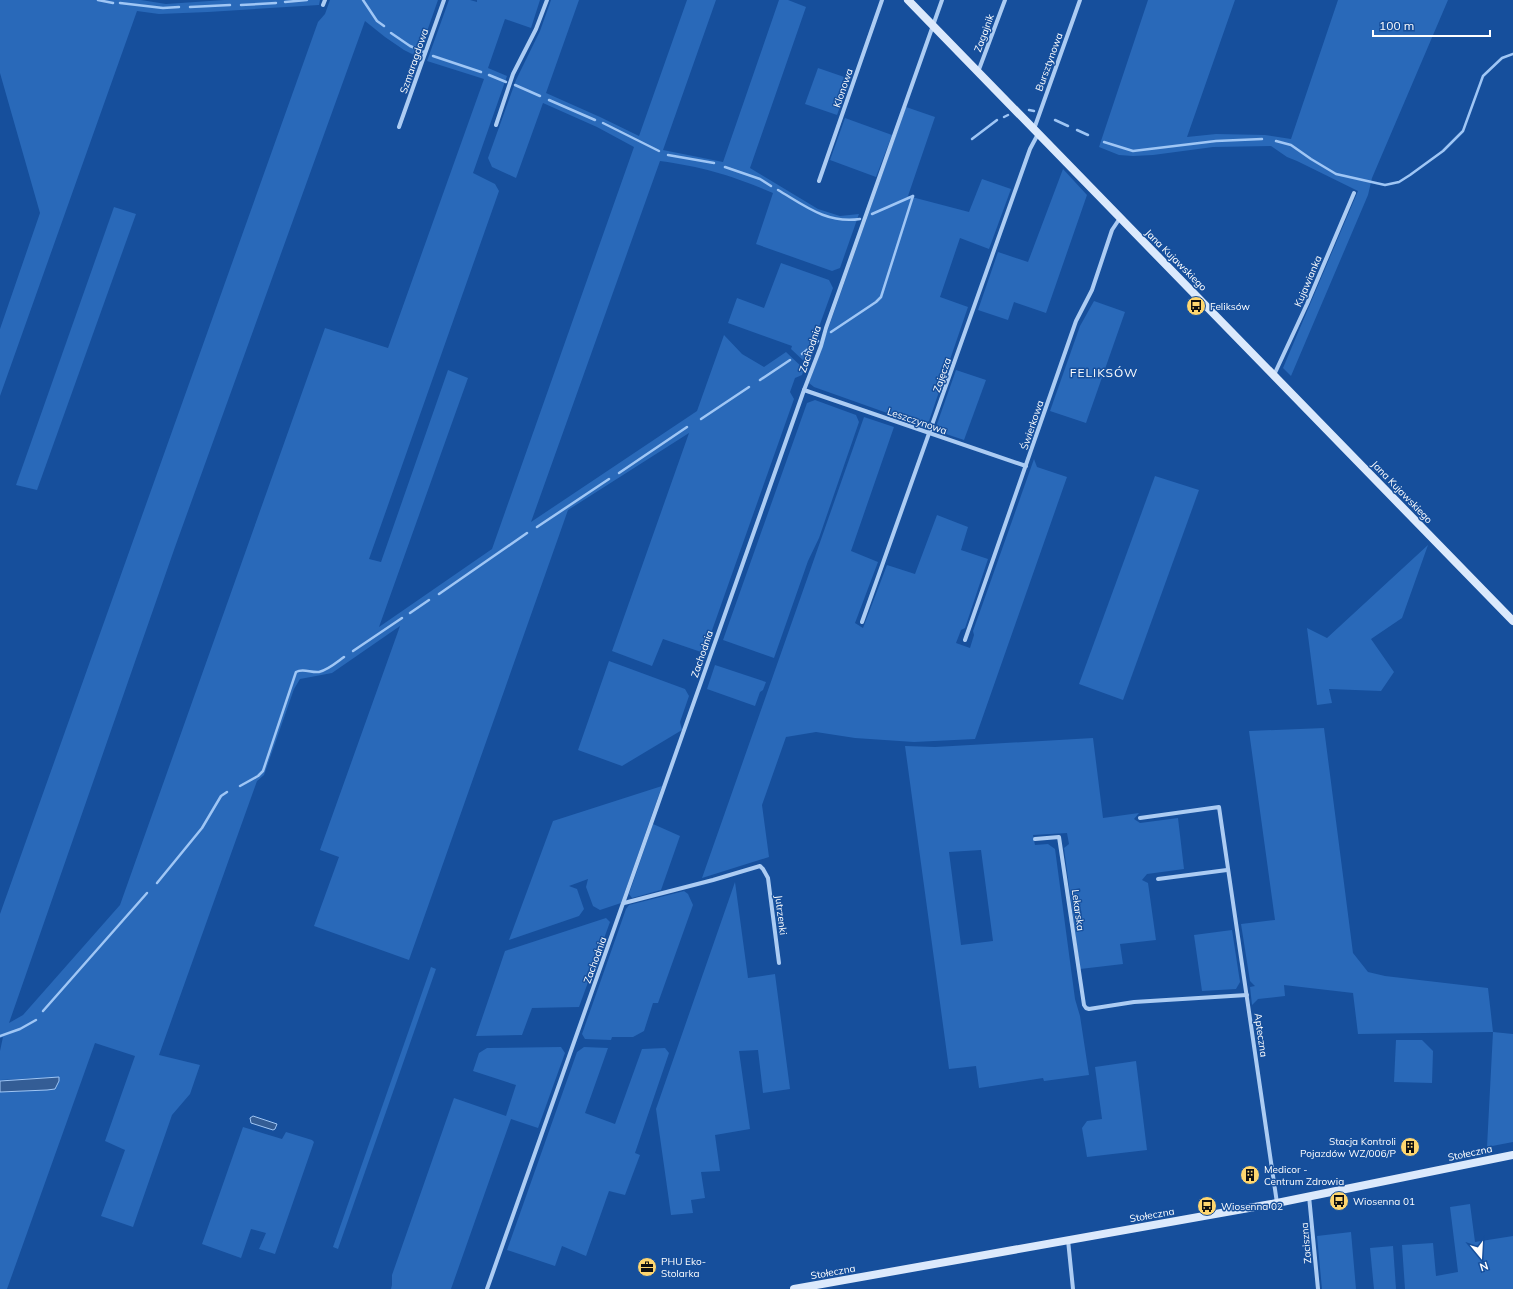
<svg xmlns="http://www.w3.org/2000/svg" width="1513" height="1289" font-family="Mulish,sans-serif">
  <style>
    .green { fill: #2969b9; fill-rule: evenodd }
    .water { fill: #345d95; stroke: #9fc6f5 }
    .lines { fill: none; stroke-linecap: round; stroke-linejoin: round }
    .stream { stroke: #9fc6f5; stroke-width: 2.5 }
    .minor { stroke: #acccf3; stroke-width: 4 }
    .secondary { stroke: #dbe9fc; stroke-width: 8 }
    .labels { text-anchor: middle; dominant-baseline: central; stroke-width: 3; stroke-linejoin: round; paint-order: stroke }
    .street-label { font-size: 10px; fill: #fff; stroke: #164f9c }
    .poi-label { font-size: 10px; fill: #fff; stroke: #164f9c; text-anchor: start }
    .quarter-label { font-size: 12px; letter-spacing: 1px; fill: #fff; stroke: #164f9c }
  </style>
  <rect width="100%" height="100%" fill="#164f9c"/>
  <g class="green">
    <polygon points="0,0 141,0 166,4 224,0 320,0 319,5 208,12 159,14 137,11 0,396 0,329 40,213 0,73"/>
    <path d="M330 0H438L418 57 404 50 385 37 365 21 175 547 9 1023 23 1015 120 905 325 328 388 348 484 79 427 61 449 0H470L477 2V0H540L531 28 505 19 488 68 507 76 473 173 495 184 499 191 369 559 381 562 448 370 468 378 379 627 492 549 634 147 597 127 543 103 516 178 492 167 488 158 516 80 540 31 551 0H579L546 93 600 117 639 136 687 0H716L663 150 723 162 779 0H788L806 7 750 168 818 209 840 216 859 214 840 268 832 271 756 244 773 193C733 176 704 167 660 161L531 522 697 411 724 335 742 354 764 367 786 352 804 369 802 375 795 378 790 392 794 399 704 653 663 639 652 666 612 651 689 433 568 510 409 960 314 926 339 857 320 850 400 626 332 673 300 679 294 689 264 775 257 781 159 1055 200 1065 190 1094 172 1115 133 1227 101 1216 125 1150 105 1141 135 1056 95 1043 7 1289H0V1092L47 1090 55 1088 59 1077 0 1080V1051L3 1037 0 1038V914L318 22 325 14Z"/>
    <polygon points="1148,0 1235,0 1187,137 1216,134 1265,135 1291,139 1338,0 1448,0 1372,178 1368,195 1291,376 1283,368 1358,191 1297,161 1287,157 1271,146 1213,147 1153,155 1133,156 1119,155 1099,147"/>
    <polygon points="818,68 850,79 837,115 805,104"/>
    <polygon points="906,107 935,117 908,196 969,212 982,179 1011,189 989,249 960,238 940,297 968,307 929,421 921,425 814,387 809,383"/>
    <polygon points="845,118 892,135 876,177 830,160"/>
    <polygon points="1063,169 1087,195 1046,313 1014,302 1008,320 978,310 998,252 1028,262"/>
    <polygon points="114,207 136,214 37,490 16,485"/>
    <polygon points="781,263 829,280 833,288 806,363 791,349 792,346 728,323 737,298 764,308"/>
    <polygon points="1094,301 1125,312 1086,423 1050,411 1080,326"/>
    <polygon points="956,370 986,380 964,440 940,432 937,424"/>
    <polygon points="815,400 856,415 859,422 819,538 808,561 774,658 723,640 807,403"/>
    <polygon points="864,417 894,427 851,551 878,562 855,623 863,628 887,565 915,574 937,515 968,527 961,550 988,559 965,628 961,630 956,643 970,648 974,635 973,631 1034,459 1037,467 1067,477 975,739 914,742 855,738 816,732 786,737 762,805 769,857 702,878"/>
    <polygon points="1155,476 1199,490 1123,700 1079,684"/>
    <polygon points="1428,545 1402,618 1371,639 1394,672 1381,691 1329,689 1332,703 1317,705 1307,628 1327,638"/>
    <polygon points="609,661 685,689 689,696 680,722 682,730 622,766 578,750"/>
    <polygon points="715,665 766,682 763,690 760,692 755,706 707,689"/>
    <polygon points="1324,728 1353,953 1368,972 1385,976 1488,988 1493,1032 1513,1034 1513,1142 1487,1147 1493,1032 1358,1034 1353,993 1284,985 1285,996 1258,999 1252,1005 1250,987 1255,986 1250,981 1241,924 1275,920 1249,731"/>
    <path d="M1093 738 1103 818 1139 813 1134 819 1140 823 1178 818 1184 869 1147 874 1142 880 1148 883 1156 940 1120 944 1123 964 1080 969 1064 848 1069 844 1067 833 1033 835 1035 845 1048 844 1055 849 1075 999 1080 1016 1089 1075 1044 1081 1043 1078 979 1088 976 1066 949 1069 905 746 935 747ZM981 850 993 941 961 945 949 852Z"/>
    <polygon points="662,786 621,903 600,910 593,906 586,887 588,879 569,886 577,889 584,909 579,916 509,940 553,821"/>
    <polygon points="653,824 680,836 661,890 632,898 629,894"/>
    <polygon points="735,882 748,978 775,974 790,1089 763,1093 758,1050 739,1051 750,1129 715,1135 720,1171 701,1172 705,1198 691,1200 693,1213 671,1215 656,1109"/>
    <polygon points="684,891 688,894 693,905 658,1003 653,1003 644,1031 633,1037 612,1037 611,1040 585,1039 582,1034 626,909 629,905"/>
    <polygon points="606,918 610,922 579,1007 532,1008 522,1035 476,1036 505,951"/>
    <polygon points="1232,930 1240,982 1236,989 1202,991 1194,935"/>
    <polygon points="431,967 436,969 338,1249 333,1247"/>
    <polygon points="1396,1040 1422,1040 1433,1051 1432,1083 1394,1082"/>
    <polygon points="561,1047 565,1053 538,1128 511,1119 451,1289 391,1289 392,1285 392,1275 454,1098 506,1116 516,1085 473,1071 479,1053 487,1048"/>
    <polygon points="584,1047 608,1048 585,1113 615,1124 642,1049 665,1048 669,1053 635,1153 640,1155 625,1195 609,1191 586,1256 562,1246 555,1266 507,1250 577,1052"/>
    <polygon points="1136,1061 1147,1150 1087,1157 1082,1128 1087,1121 1102,1119 1095,1067"/>
    <polygon points="243,1127 282,1139 286,1132 312,1140 314,1142 275,1254 259,1249 266,1233 251,1229 241,1258 202,1244"/>
    <polygon points="1470,1204 1475,1242 1513,1236 1513,1289 1405,1289 1402,1245 1433,1243 1436,1276 1458,1272 1450,1207"/>
    <polygon points="1351,1232 1356,1289 1322,1289 1317,1236"/>
    <polygon points="1393,1246 1396,1289 1374,1289 1370,1248"/>
  </g>
  <g class="water">
    <polygon points="59,1077 59,1081 55,1089 47,1090 0,1092 0,1081"/>
    <polygon points="253,1116 277,1124 275,1129 273,1130 251,1123 250,1118"/>
  </g>
  <g class="lines">
    <g class="stream">
      <polyline points="98,0 113,3"/>
      <polyline points="363,0 377,21 384,26"/>
      <polyline points="285,2 307,0"/>
      <polyline points="120,3 163,8 179,7"/>
      <polyline points="241,5 276,3"/>
      <polyline points="190,7 230,5"/>
      <polyline points="391,33 410,46 424,52"/>
      <polyline points="433,56 481,72"/>
      <polyline points="489,75 506,82"/>
      <polyline points="515,85 540,96"/>
      <polyline points="549,100 595,120"/>
      <polyline points="1029,110 1034,111"/>
      <polyline points="1004,117 1008,115"/>
      <polyline points="1055,120 1068,126"/>
      <polyline points="603,123 659,151"/>
      <polyline points="1077,130 1088,135"/>
      <polyline points="972,139 997,120"/>
      <polyline points="1276,141 1291,145 1311,159 1336,174 1385,185 1399,182 1410,175 1443,151 1463,131 1483,76 1502,58 1513,54"/>
      <polyline points="1104,142 1133,151 1216,141 1262,139"/>
      <polyline points="668,155 714,163"/>
      <polyline points="725,167 760,179 771,186"/>
      <path d="M778 190C805 206 827 224 860 219"/>
      <polyline points="872,214 913,196"/>
      <polyline points="831,332 876,302 881,297 913,196"/>
      <polyline points="802,354 818,341"/>
      <polyline points="760,380 790,360"/>
      <polyline points="701,419 749,387"/>
      <polyline points="619,473 687,427"/>
      <polyline points="537,527 609,479"/>
      <polyline points="439,594 527,533"/>
      <polyline points="410,613 429,600"/>
      <polyline points="353,651 402,618"/>
      <path d="M240 786 258 776 263 771 296 672C303 668 311 673 319 672 328 670 337 662 344 657"/>
      <polyline points="157,883 202,828 221,796 227,792"/>
      <polyline points="43,1011 147,893"/>
      <polyline points="0,1036 20,1029 36,1020"/>
    </g>
    <g class="minor">
      <polyline points="323,5 325,0"/>
      <polyline points="978,72 1005,0"/>
      <polyline points="496,125 513,74 536,29 547,0"/>
      <polyline points="399,127 444,0"/>
      <polyline points="1034,129 1080,0"/>
      <polyline points="819,181 882,0"/>
      <polyline points="1274,375 1307,304 1354,193"/>
      <polyline points="804,390 1026,466"/>
      <polyline points="862,622 1030,149 1038,134"/>
      <polyline points="965,640 1076,321 1092,290 1112,230 1120,218"/>
      <polyline points="1140,818 1219,807 1277,1203"/>
      <polyline points="1035,839 1059,837 1084,1005 1086,1008 1089,1009 1134,1002 1247,995"/>
      <polyline points="1158,879 1227,870"/>
      <polyline points="624,903 713,880 760,866 763,869 768,878 779,963"/>
      <polyline points="1309,1196 1318,1289"/>
      <polyline points="1068,1240 1073,1289"/>
      <polyline points="487,1289 804,390 821,346 826,328 942,0"/>
    </g>
    <g class="secondary">
      <polyline points="908,0 1513,621"/>
      <polyline points="794,1289 1277,1203 1513,1155"/>
    </g>
  </g>
  <defs>
    <symbol id="bus-disc" viewBox="-11 -11 22 22"><circle r="9.5" fill="#ffd66e" stroke="#164f9c"/><path d="M-5-6H5V4H4V6H2V4H-2V6H-4V4H-5ZM-3.5-4V0h7V-4ZM-3.5 1.2v1.5H-2V1.2ZM2 1.2v1.5H3.5V1.2Z" fill="#111"/></symbol>
    <symbol id="building-disc" viewBox="-11 -11 22 22"><circle r="9.5" fill="#ffd66e" stroke="#164f9c"/><path d="M-4-6H4V6H1V3H-1V6H-4ZM-2.5-4.3h1.7v1.8h-1.7ZM.8-4.3h1.7v1.8H.8ZM-2.5-1h1.7V.8h-1.7ZM.8-1h1.7V.8H.8Z" fill="#111"/></symbol>
    <symbol id="office-disc" viewBox="-11 -11 22 22"><circle r="9.5" fill="#ffd66e" stroke="#164f9c"/><path d="M-6-3h4V-5.5h4V-3h4V5H-6ZM-1-4.5V-3h2v-1.5ZM-6 0V1H6V0Z" fill="#111"/></symbol>
  </defs>
  <g fill-rule="evenodd">
    <use href="#bus-disc" x="1185" y="295" width="22" height="22"/>
    <use href="#building-disc" x="1399" y="1136" width="22" height="22"/>
    <use href="#building-disc" x="1239" y="1164" width="22" height="22"/>
    <use href="#bus-disc" x="1328" y="1190" width="22" height="22"/>
    <use href="#bus-disc" x="1196" y="1195" width="22" height="22"/>
    <use href="#office-disc" x="636" y="1256" width="22" height="22"/>
  </g>
  <g class="labels">
    <g class="street-label">
      <text transform="translate(984 33) rotate(-70)">Zagajnik</text>
      <text transform="translate(414 61) rotate(-71)">Szmaragdowa</text>
      <text transform="translate(1049 62) rotate(-70)">Bursztynowa</text>
      <text transform="translate(843 88) rotate(-71)">Klonowa</text>
      <text transform="translate(1176 260) rotate(45)">Jana Kujawskiego</text>
      <text transform="translate(1308 281) rotate(-67)">Kujawianka</text>
      <text transform="translate(810 349) rotate(-71)">Zachodnia</text>
      <text transform="translate(942 375) rotate(-71)">Zajęcza</text>
      <text transform="translate(917 421) rotate(19)">Leszczynowa</text>
      <text transform="translate(1032 425) rotate(-71)">Świerkowa</text>
      <text transform="translate(1402 492) rotate(46)">Jana Kujawskiego</text>
      <text transform="translate(702 654) rotate(-71)">Zachodnia</text>
      <text transform="translate(1078 910) rotate(82)">Lekarska</text>
      <text transform="translate(781 915) rotate(83)">Jutrzenki</text>
      <text transform="translate(595 960) rotate(-70)">Zachodnia</text>
      <text transform="translate(1261 1035) rotate(82)">Apteczna</text>
      <text transform="translate(1470 1153) rotate(-12)">Stołeczna</text>
      <text transform="translate(1152 1215) rotate(-10)">Stołeczna</text>
      <text transform="translate(1306 1243) rotate(-95)">Zaciszna</text>
      <text transform="translate(833 1272) rotate(-10)">Stołeczna</text>
    </g>
    <g class="poi-label">
      <text x="1210" y="306">Feliksów</text>
      <text x="1396" y="1141" text-anchor="end">Stacja Kontroli<tspan x="1396" dy="12">Pojazdów WZ/006/P</tspan></text>
      <text x="1264" y="1169">Medicor -<tspan x="1264" dy="12">Centrum Zdrowia</tspan></text>
      <text x="1353" y="1201">Wiosenna 01</text>
      <text x="1221" y="1206">Wiosenna 02</text>
      <text x="661" y="1261">PHU Eko-<tspan x="661" dy="12">Stolarka</tspan></text>
    </g>
    <g class="quarter-label">
      <text x="1104" y="372">FELIKSÓW</text>
    </g>
  </g>
  <g transform="translate(1481 1257) rotate(162)" stroke="#164f9c" stroke-width="3" paint-order="stroke">
  <path d="M0-3L7 15L0 10L-7 15Z" fill="#ffffff"/>
  <text y="-6" font-size="11" font-weight="bold" text-anchor="middle" fill="#ffffff">N</text>
  </g>
  <path d="M1373 30v6h117v-6" fill="none" stroke="#ffffff" stroke-width="2"/>
  <text x="1379" y="30" font-size="12" fill="#ffffff" stroke="#164f9c" stroke-width="3" paint-order="stroke">100 m</text>
</svg>
